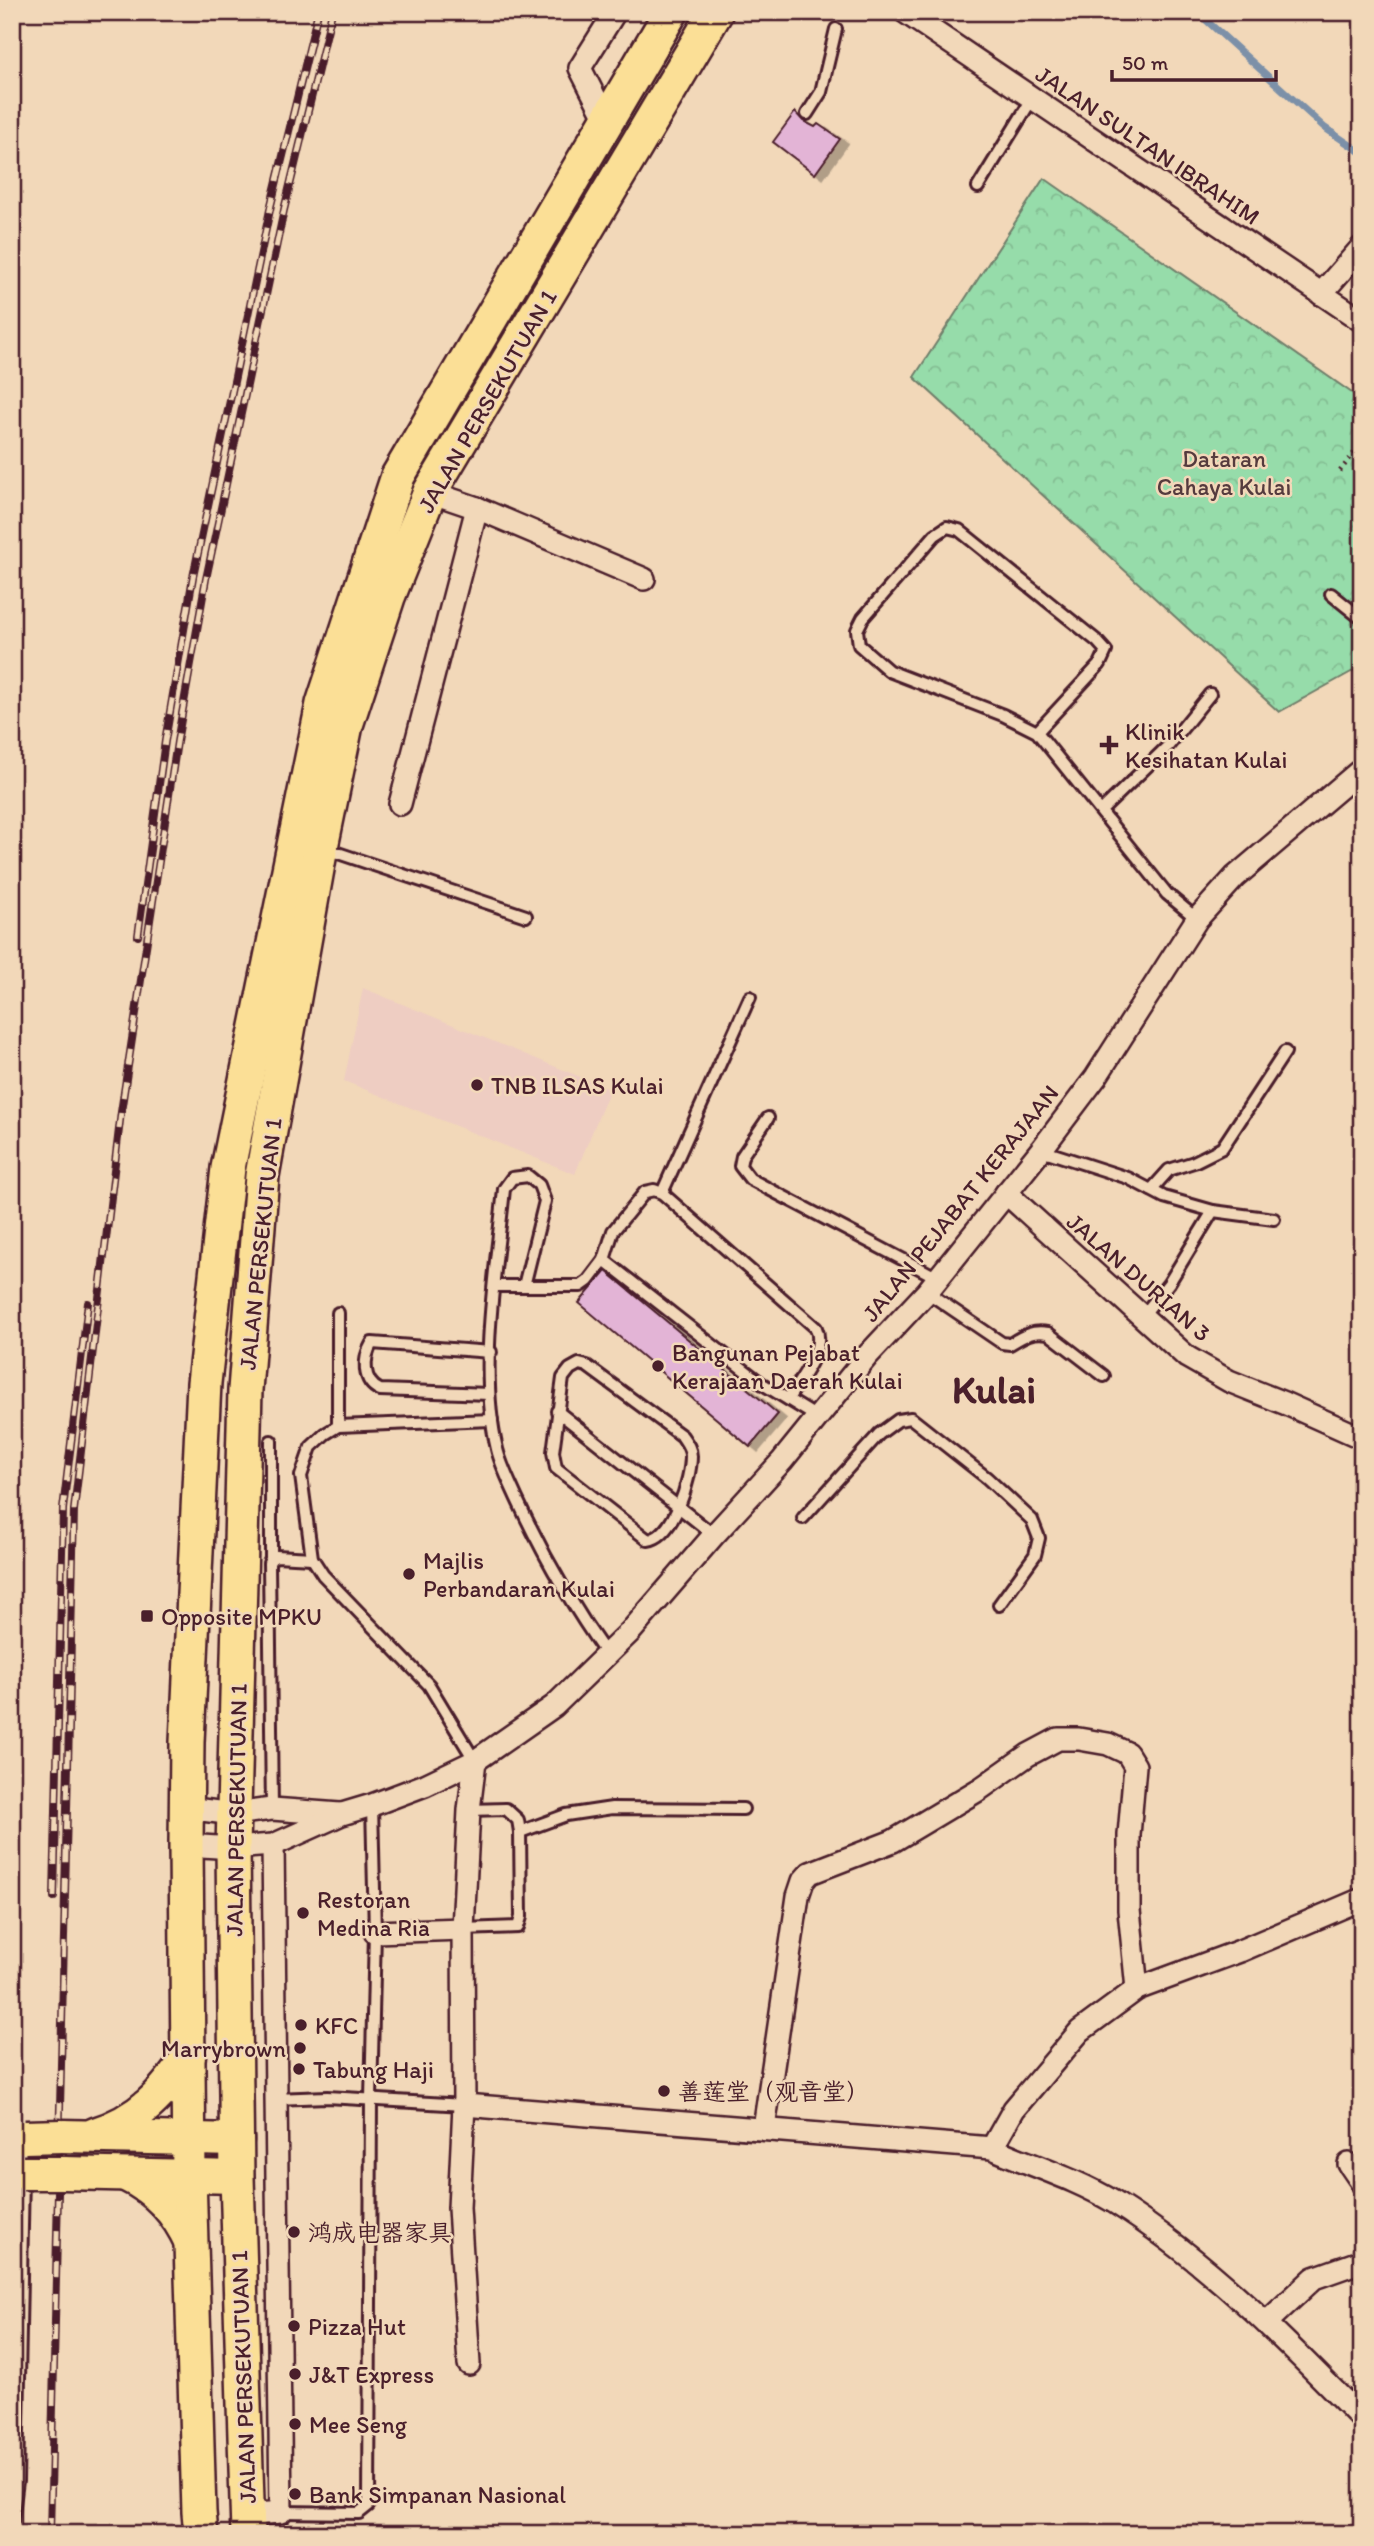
<svg xmlns="http://www.w3.org/2000/svg" width="1374" height="2546" font-family="Itim,'LXGW WenKai TC',sans-serif">
  <style>
    .built { fill: #eecdc2 }
    .park { fill: url(#park-crowns); stroke: #707e6a; stroke-width: 2 }
    .lines { fill: none; stroke-linecap: round; stroke-linejoin: round }
    .stream { stroke: #7b90a8; stroke-width: 7 }
    .building { fill: #e3b4d6; stroke: #4a1f2b; stroke-width: 2; filter: url(#shadow) }
    .service-casing { stroke: #4a1f2b; stroke-width: 16 }
    .minor-casing { stroke: #4a1f2b; stroke-width: 26 }
    .primary-casing { stroke: #4a1f2b; stroke-width: 37 }
    .trunk-casing { stroke: #4a1f2b; stroke-width: 38 }
    .path { stroke: #4a1f2b; stroke-width: 4.5; stroke-dasharray: 2 5; stroke-linecap: butt }
    .service { stroke: #f2d8b9; stroke-width: 10 }
    .minor { stroke: #f2d8b9; stroke-width: 21 }
    .primary { stroke: #fbdf96; stroke-width: 32 }
    .trunk { stroke: #fbdf96; stroke-width: 33 }
    .rail-casing { stroke: #4a1f2b; stroke-width: 8 }
    .rail { stroke: #f2d8b9; stroke-width: 5; stroke-dasharray: 16; stroke-linecap: butt }
    .primary-bridge-casing { stroke: #4a1f2b; stroke-width: 37; stroke-linecap: butt }
    .primary-bridge { stroke: #fbdf96; stroke-width: 32 }
    .poi-dot { fill: #4a1f2b; stroke: #f2d8b9; stroke-width: 2.5 }
    .labels { text-anchor: middle; dominant-baseline: central; stroke-width: 5; stroke-linejoin: round; paint-order: stroke }
    .street-label { font-size: 24px; fill: #4a1f2b; stroke: #f2d8b9 }
    .park-label { font-size: 24px; fill: #553b3e; stroke: #f2d8b9 }
    .poi-label { font-size: 24px; fill: #4a1f2b; stroke: #f2d8b9; text-anchor: start }
    .town-label { font-size: 38px; font-weight: bold; fill: #4a1f2b; stroke: #f2d8b9 }
  </style>
  <defs>
    <pattern id="park-crowns" width="20" height="18" patternUnits="userSpaceOnUse" patternTransform="scale(1.75)"><rect width="20" height="18" fill="#96dcaa"/><path d="M2 6a3 3 0 1 1 6 0M12 15a3 3 0 1 1 6 0" fill="none" stroke="#83bc92"/></pattern>
    <filter id="shadow"><feDropShadow dx="8" dy="4.5" stdDeviation="0" flood-color="#0004"/></filter>
  </defs>
  <rect width="100%" height="100%" fill="#f2d8b9"/>
  <filter id="ink" filterUnits="userSpaceOnUse"><feTurbulence type="fractalNoise" baseFrequency=".0143" numOctaves="2"/><feDisplacementMap in="SourceGraphic" scale="14" xChannelSelector="R" yChannelSelector="G"/><feConvolveMatrix kernelMatrix="1 2 1 2 8 2 1 2 1" color-interpolation-filters="sRGB"/></filter>
  <g filter="url(#ink)">
    <polygon class="built" points="363,988 610,1089 575,1174 344,1081"/>
    <polygon class="park" points="1044,178 1362,400 1362,666 1279,712 914,377"/>
    <g class="lines">
      <polyline class="stream" points="1197,12 1325,128 1362,153"/>
    </g>
    <g class="building">
      <polygon points="795,112 803,121 815,127 818,124 840,139 815,174 773,142"/>
      <polygon points="606,1271 778,1414 750,1447 579,1303"/>
    </g>
    <g class="lines">
      <defs>
        <g id="service">
          <polyline points="807,114 821,92 836,29"/>
          <polyline points="978,187 1032,99"/>
          <polyline points="1331,594 1362,619"/>
          <polyline points="1037,732 1003,715 889,671 859,645 857,630 863,618 935,535 947,527 959,530 1097,641 1106,651 1100,664 1037,732 1167,894 1197,919"/>
          <polyline points="1101,811 1168,746 1210,694"/>
          <polyline points="323,848 526,916"/>
          <polyline points="768,1118 742,1156 740,1166 750,1179 938,1278"/>
          <polyline points="1041,1150 1128,1178 1164,1197 1213,1211 1274,1219"/>
          <polyline points="1151,1190 1169,1170 1194,1162 1222,1148 1285,1052"/>
          <polyline points="662,1193 750,997"/>
          <path d="M604 1260 613 1231 645 1192 654 1190 662 1193 816 1328C826 1349 799 1381 788 1399"/>
          <polyline points="495,1286 581,1286 588,1281 604,1260 761,1383 817,1417"/>
          <path d="M524 1286 545 1201 539 1185 528 1176 512 1178 504 1189C496 1270 478 1369 497 1449 501 1466 510 1483 517 1499 542 1553 572 1606 607 1655"/>
          <path d="M927 1292 1002 1343 1010 1344C1023 1336 1032 1330 1048 1333L1104 1376"/>
          <polyline points="1142,1317 1169,1283 1213,1211"/>
          <path d="M579 1364 587 1366 682 1436C686 1442 691 1448 691 1456 691 1479 674 1537 648 1540L556 1468 553 1452 563 1378 570 1369Z"/>
          <path d="M489 1394 380 1390C362 1382 363 1358 372 1343L491 1352"/>
          <polyline points="557,1411 714,1535"/>
          <polyline points="338,1426 338,1313"/>
          <polyline points="271,1441 271,1559 269,1563 272,1809"/>
          <polyline points="803,1518 879,1434 898,1420 911,1418 987,1478 1032,1520 1039,1538 1035,1555 999,1605"/>
          <polyline points="271,1559 276,1556 312,1558"/>
          <polyline points="475,1761 429,1685 323,1575 312,1558 301,1476 311,1447 325,1434 338,1426 492,1420"/>
          <polyline points="520,1832 566,1815 612,1808 743,1809"/>
          <polyline points="463,1929 518,1927 521,1917 520,1832 518,1820 506,1809 469,1810"/>
          <polyline points="275,2099 327,2097 464,2105"/>
          <polyline points="281,2512 359,2513 369,2505 371,2099 375,1932 372,1805"/>
          <polyline points="12,2521 17,2481 23,2175"/>
        </g>
        <g id="minor">
          <polyline points="905,12 1362,321"/>
          <polyline points="607,121 580,68 615,12"/>
          <polyline points="1321,294 1362,247"/>
          <polyline points="430,492 477,508 644,579"/>
          <polyline points="400,804 477,508"/>
          <polyline points="1006,1193 1187,1357 1229,1381 1284,1403 1362,1438"/>
          <polyline points="186,1808 234,1814 272,1809 340,1814"/>
          <polyline points="186,1845 233,1848 273,1845 342,1814 372,1805 425,1785 475,1761 554,1706 631,1631 714,1535 782,1461 868,1355 927,1292 1041,1150 1096,1077 1197,919 1235,877 1362,769"/>
          <polyline points="375,1932 463,1929"/>
          <path d="M464 2105 992 2148C1033 2166 1076 2179 1114 2202 1208 2261 1285 2340 1362 2419"/>
          <polyline points="764,2128 798,1896 803,1881 810,1873 893,1841 980,1789 1028,1755 1058,1739 1079,1739 1108,1744 1127,1753 1135,1766 1129,1835 1129,1910 1137,1989"/>
          <polyline points="992,2148 1014,2109 1080,2031 1137,1989 1240,1951 1362,1899"/>
          <polyline points="1349,2164 1362,2183"/>
          <polyline points="1267,2322 1314,2278 1362,2261"/>
          <polyline points="469,2364 459,2208 464,2105 463,1929 469,1810 475,1761"/>
          <polyline points="246,2515 281,2512 273,1845"/>
        </g>
        <g id="primary">
          <path d="M95 2134C140 2120 163 2094 189 2056"/>
          <polyline points="62,2136 237,2140"/>
          <polyline points="63,2173 237,2177"/>
          <path d="M126 2175C157 2190 177 2212 191 2243"/>
        </g>
        <g id="trunk">
          <polyline points="201,2534 199,2512 189,2176 186,1845 187,1742 204,1383 228,1168 323,704 398,476 671,12"/>
          <polyline points="248,2534 237,2177 233,1848 245,1390 262,1176 321,847 346,725 388,597 430,492 716,12"/>
        </g>
      </defs>
      <use href="#service" class="service-casing"/>
      <use href="#minor" class="minor-casing"/>
      <use href="#primary" class="primary-casing"/>
      <use href="#trunk" class="trunk-casing"/>
      <polyline class="path" points="1340,471 1362,443"/>
      <use href="#service" class="service"/>
      <use href="#minor" class="minor"/>
      <use href="#primary" class="primary"/>
      <use href="#trunk" class="trunk"/>
      <defs>
        <g id="rail">
          <polyline points="138,936 165,741 193,577 271,205 318,12"/>
          <polyline points="54,1897 63,1509 88,1303"/>
          <polyline points="50,2534 74,1510 121,1112 177,742 206,579 284,210 332,12"/>
        </g>
      </defs>
      <use href="#rail" class="rail-casing"/>
      <use href="#rail" class="rail"/>
      <defs>
        <g id="primary-bridge">
          <polyline points="25,2137 62,2136"/>
          <polyline points="23,2173 63,2173"/>
        </g>
      </defs>
      <use href="#primary-bridge" class="primary-bridge-casing"/>
      <use href="#primary-bridge" class="primary-bridge"/>
    </g>
  </g>
  <g class="poi-dot">
    <path d="M1105.5 734.5h7v7h7v7h-7v7h-7v-7h-7v-7h7z"/>
    <circle cx="477" cy="1085" r="7"/>
    <circle cx="658" cy="1366" r="7"/>
    <circle cx="409" cy="1574" r="7"/>
    <rect x="140" y="1609" width="14" height="14" rx="3.5"/>
    <circle cx="303" cy="1913" r="7"/>
    <circle cx="301" cy="2025" r="7"/>
    <circle cx="300" cy="2048" r="7"/>
    <circle cx="299" cy="2069" r="7"/>
    <circle cx="664" cy="2091" r="7"/>
    <circle cx="294" cy="2232" r="7"/>
    <circle cx="294" cy="2326" r="7"/>
    <circle cx="295" cy="2374" r="7"/>
    <circle cx="295" cy="2424" r="7"/>
    <circle cx="295" cy="2494" r="7"/>
  </g>
  <g class="labels">
    <g class="street-label">
      <text transform="translate(1148 145) rotate(34)">JALAN SULTAN IBRAHIM</text>
      <text transform="translate(487 401) rotate(-60)">JALAN PERSEKUTUAN 1</text>
      <text transform="translate(960 1203) rotate(-51)">JALAN PEJABAT KERAJAAN</text>
      <text transform="translate(260 1244) rotate(-84)">JALAN PERSEKUTUAN 1</text>
      <text transform="translate(1139 1277) rotate(41)">JALAN DURIAN 3</text>
      <text transform="translate(236 1810) rotate(-89)">JALAN PERSEKUTUAN 1</text>
      <text transform="translate(243 2377) rotate(-92)">JALAN PERSEKUTUAN 1</text>
    </g>
    <g class="park-label">
      <text x="1224" y="458">Dataran<tspan x="1224" dy="28">Cahaya Kulai</tspan></text>
    </g>
    <g class="poi-label">
      <text x="1125" y="731">Klinik<tspan x="1125" dy="28">Kesihatan Kulai</tspan></text>
      <text x="491" y="1085">TNB ILSAS Kulai</text>
      <text x="672" y="1352">Bangunan Pejabat<tspan x="672" dy="28">Kerajaan Daerah Kulai</tspan></text>
      <text x="423" y="1560">Majlis<tspan x="423" dy="28">Perbandaran Kulai</tspan></text>
      <text x="161" y="1616">Opposite MPKU</text>
      <text x="317" y="1899">Restoran<tspan x="317" dy="28">Medina Ria</tspan></text>
      <text x="315" y="2025">KFC</text>
      <text x="286" y="2048" text-anchor="end">Marrybrown</text>
      <text x="313" y="2069">Tabung Haji</text>
      <text x="678" y="2091">善莲堂（观音堂）</text>
      <text x="308" y="2232">鸿成电器家具</text>
      <text x="308" y="2326">Pizza Hut</text>
      <text x="309" y="2374">J&amp;T Express</text>
      <text x="309" y="2424">Mee Seng</text>
      <text x="309" y="2494">Bank Simpanan Nasional</text>
    </g>
    <g class="town-label">
      <text x="994" y="1390">Kulai</text>
    </g>
  </g>
  <rect width="1374" height="2546" fill="none" stroke="#f2d8b9" stroke-width="42"/>
  <rect x="21" y="21" width="1332" height="2504" fill="none" stroke="#4a1f2b" stroke-width="2.5" filter="url(#ink)"/>
  <path d="M1112 70v10h164v-10" fill="none" stroke="#4a1f2b" stroke-width="3.5"/>
  <text x="1122" y="70" font-size="21" fill="#4a1f2b" stroke="#f2d8b9" stroke-width="5" paint-order="stroke">50 m</text>
</svg>
